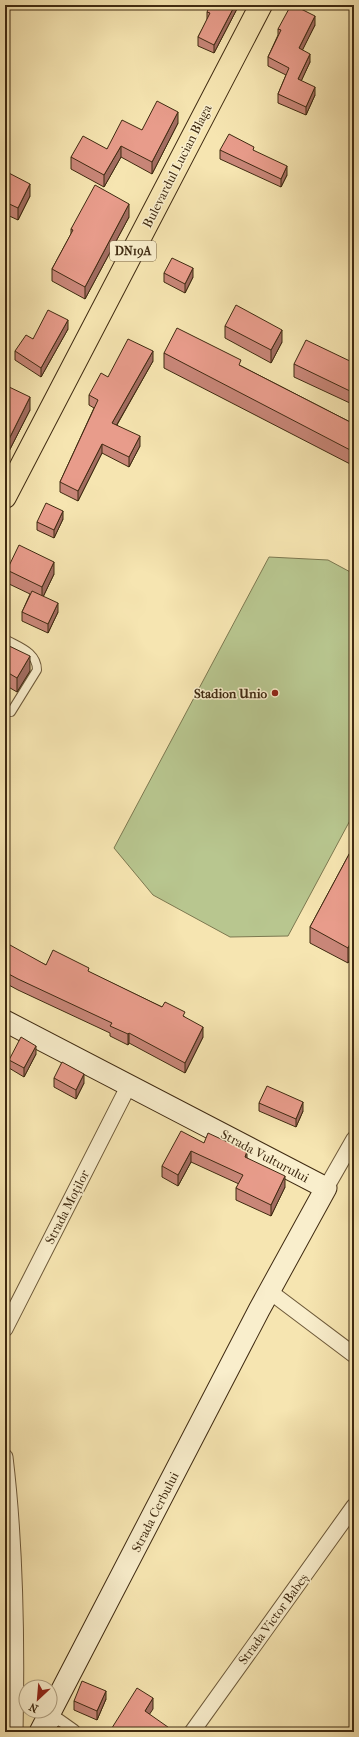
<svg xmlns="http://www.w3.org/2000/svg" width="359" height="1737" font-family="'IM FELL French Canon',serif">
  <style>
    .green { fill: #b8c68f; stroke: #7c7850 }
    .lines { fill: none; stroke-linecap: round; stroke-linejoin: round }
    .lane-casing { stroke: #6d5939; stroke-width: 10 }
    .street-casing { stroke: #6d5939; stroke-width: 17 }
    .secondary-casing { stroke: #3f2a11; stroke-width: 23 }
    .primary-casing { stroke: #3f2a11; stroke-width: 24 }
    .lane { stroke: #f9eecc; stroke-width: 8 }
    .street { stroke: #f9eecc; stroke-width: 15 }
    .secondary { stroke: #f9eecc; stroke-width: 21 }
    .primary { stroke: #f6e5b1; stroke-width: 22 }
    .wall { fill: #c88678; stroke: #3f2a11 }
    .shaded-wall { fill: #a26d61; stroke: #3f2a11 }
    .building { fill: #e89c8b; stroke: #3f2a11 }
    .poi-dot { fill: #8f2418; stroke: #f9eecc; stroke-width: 1.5 }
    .labels { text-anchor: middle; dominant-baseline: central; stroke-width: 3; stroke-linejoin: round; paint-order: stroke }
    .shield { fill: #f9eecc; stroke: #776549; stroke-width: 1 }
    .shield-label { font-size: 12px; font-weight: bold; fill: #3f2a11 }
    .street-label { font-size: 13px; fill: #3f2a11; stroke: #f9eecc }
    .poi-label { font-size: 13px; font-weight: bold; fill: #3f2a11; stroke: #f9eecc; text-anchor: end }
  </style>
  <rect width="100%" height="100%" fill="#f6e5b1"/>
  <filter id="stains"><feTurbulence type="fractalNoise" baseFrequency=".005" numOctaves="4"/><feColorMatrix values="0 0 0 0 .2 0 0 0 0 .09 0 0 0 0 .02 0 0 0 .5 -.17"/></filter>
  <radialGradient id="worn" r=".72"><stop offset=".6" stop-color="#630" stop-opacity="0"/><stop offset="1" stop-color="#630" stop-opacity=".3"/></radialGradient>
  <polygon class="green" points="269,557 328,560 354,574 354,813 288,936 230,937 153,895 114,848"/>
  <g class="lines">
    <defs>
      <path id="lane" d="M5 639C19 647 37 652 37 670L11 712"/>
      <g id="street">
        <polyline points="326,1188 354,1139"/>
        <polyline points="269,1291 354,1355"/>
        <polyline points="5,1329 129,1085"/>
        <path d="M5 1457C16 1549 17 1640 15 1732"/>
        <polyline points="49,1715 73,1732"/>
        <polyline points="192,1732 354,1506"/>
      </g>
      <polyline id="secondary" points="5,1021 326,1188 259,1310 40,1732"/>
      <polyline id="primary" points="5,497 261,5"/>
    </defs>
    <use href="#lane" class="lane-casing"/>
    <use href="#street" class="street-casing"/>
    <use href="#secondary" class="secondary-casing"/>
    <use href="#primary" class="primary-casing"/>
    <use href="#lane" class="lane"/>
    <use href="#street" class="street"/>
    <use href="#secondary" class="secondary"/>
    <use href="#primary" class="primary"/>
  </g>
  <g class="wall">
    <polygon points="239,5 214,53 198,46 198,37 207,20 207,12"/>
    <polygon points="315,25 302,50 310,62 301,81 315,95 306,115 278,103 278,94 286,75 268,66 268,57 278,35 278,29"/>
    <polygon points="178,123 152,174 121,157 104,187 71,169 71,157 107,149 142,130"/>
    <polygon points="220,150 254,151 287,175 281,187 220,159"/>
    <polygon points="5,171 30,196 18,220 5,214"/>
    <polygon points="129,217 85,299 52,281 52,269 71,234 71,229"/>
    <polygon points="164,273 193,277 185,293 164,282"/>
    <polygon points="225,326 282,342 271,363 225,338"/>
    <polygon points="68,329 41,377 15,360 15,351 33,339"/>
    <polygon points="164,353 241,366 354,424 354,466 164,368"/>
    <polygon points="153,361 117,425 140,446 129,467 102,453 78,501 60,492 60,482 94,408 89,405 89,395 108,377"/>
    <polygon points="354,363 354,400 352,404 294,377 294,364"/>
    <polygon points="5,385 30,410 7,455 5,454"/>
    <polygon points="63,519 54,538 37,530 37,522"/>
    <polygon points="7,570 54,574 43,597 58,612 48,633 22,621 22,612 30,594 7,583"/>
    <polygon points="5,644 30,671 17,692 5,685"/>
    <polygon points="354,845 354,951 348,963 310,943 310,927"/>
    <polygon points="5,945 46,965 89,972 162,1007 185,1017 203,1037 185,1073 129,1043 128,1045 110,1036 110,1033 18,990 5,983"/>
    <polygon points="36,1054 24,1077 9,1068 9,1060"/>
    <polygon points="54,1078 84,1083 76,1099 54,1087"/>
    <polygon points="259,1103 303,1111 296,1127 259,1111"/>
    <polygon points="204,1143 247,1158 285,1187 271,1216 236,1200 236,1188 239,1184 191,1162 178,1186 162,1177 162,1166"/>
    <polygon points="106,1699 97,1720 74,1710 74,1701"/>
  </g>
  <g class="shaded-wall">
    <polygon points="235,5 239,5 214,53 214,45"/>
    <polygon points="315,16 315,25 299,57 299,48"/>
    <polygon points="310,54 310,62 298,88 298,79"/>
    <polygon points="315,87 315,95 306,115 306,107"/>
    <polygon points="178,112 178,123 152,174 152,162"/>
    <polygon points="121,146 121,157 104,187 104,175"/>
    <polygon points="287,166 287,175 281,187 281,179"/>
    <polygon points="30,184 30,196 18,220 18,208"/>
    <polygon points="129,204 129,217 85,299 85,287"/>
    <polygon points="193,268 193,277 185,293 185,284"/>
    <polygon points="68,320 68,329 41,377 41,368"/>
    <polygon points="282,330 282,342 271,363 271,350"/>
    <polygon points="153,351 153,361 112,433 112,423"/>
    <polygon points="354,387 354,400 352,404 352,392"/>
    <polygon points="30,397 30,410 7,455 7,443"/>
    <polygon points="140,436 140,446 129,467 129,457"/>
    <polygon points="102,444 102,453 78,501 78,491"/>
    <polygon points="63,511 63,519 54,538 54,530"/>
    <polygon points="54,562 54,574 42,599 42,587"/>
    <polygon points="58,603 58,612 48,633 48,624"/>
    <polygon points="30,656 30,671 17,692 17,678"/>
    <polygon points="354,936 354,951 348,963 348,948"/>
    <polygon points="203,1027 203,1037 185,1073 185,1063"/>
    <polygon points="129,1033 129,1043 128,1045 128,1034"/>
    <polygon points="36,1046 36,1054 24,1077 24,1068"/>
    <polygon points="84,1074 84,1083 76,1099 76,1090"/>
    <polygon points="303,1102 303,1111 296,1127 296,1119"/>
    <polygon points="191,1151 191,1162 178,1186 178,1175"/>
    <polygon points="247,1151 247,1162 245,1157"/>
    <polygon points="285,1176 285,1187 271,1216 271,1205"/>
    <polygon points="106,1691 106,1699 97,1720 97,1711"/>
    <polygon points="153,1698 153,1709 145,1721 145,1711"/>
  </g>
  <g class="building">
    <polygon points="210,5 235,5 214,45 198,37 210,13 207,12"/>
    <polygon points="291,5 293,5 315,16 299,48 310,54 298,79 315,87 306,107 278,94 289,68 268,57 281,30 278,29"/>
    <polygon points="157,101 178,112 152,162 121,146 104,175 71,157 83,136 107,149 122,120 142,130"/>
    <polygon points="229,134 254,147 253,150 287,166 281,179 220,150"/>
    <polygon points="5,171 30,184 18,208 5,202"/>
    <polygon points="95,185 129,204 85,287 52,269 73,230 71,229"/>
    <polygon points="172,258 193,268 185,284 164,273"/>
    <polygon points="236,305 282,330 271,350 225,326"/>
    <polygon points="48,310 68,320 41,368 15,351 26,335 33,339"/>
    <polygon points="177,328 241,360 239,365 354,424 354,452 164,353"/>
    <polygon points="128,339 153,351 112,423 140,436 129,457 102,444 78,491 60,482 98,400 89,395 101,373 108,377"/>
    <polygon points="306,340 354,363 354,387 352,392 294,364"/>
    <polygon points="5,385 30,397 7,443 5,442"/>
    <polygon points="46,503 63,511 54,530 37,522"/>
    <polygon points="19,545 54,562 42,587 7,570"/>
    <polygon points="32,591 58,603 48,624 22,612"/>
    <polygon points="5,644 30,656 17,678 5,671"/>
    <polygon points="354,845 354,936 348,948 310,927"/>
    <polygon points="5,945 9,947 10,945 46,965 53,950 89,968 88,971 162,1007 165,1002 185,1012 183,1016 203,1027 185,1063 129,1033 128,1034 110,1026 112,1023 18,979 5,972"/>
    <polygon points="21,1037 36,1046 24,1068 9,1060"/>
    <polygon points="62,1062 84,1074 76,1090 54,1078"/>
    <polygon points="267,1086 303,1102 296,1119 259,1103"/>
    <polygon points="181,1131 204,1143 208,1133 247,1151 245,1157 285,1176 271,1205 236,1188 243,1175 191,1151 178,1175 162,1166"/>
    <polygon points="82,1681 106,1691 97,1711 74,1701"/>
    <polygon points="137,1688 153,1698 145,1711 175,1732 112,1732 110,1731"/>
    <polygon points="58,1726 70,1732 55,1732"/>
  </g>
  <circle class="poi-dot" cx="275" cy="693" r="4"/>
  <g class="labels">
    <rect class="shield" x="110" y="241" width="46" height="20" rx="3"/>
    <g class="shield-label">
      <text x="133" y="251">DN19A</text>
    </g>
    <g class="street-label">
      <text transform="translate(177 166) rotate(-63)">Bulevardul Lucian Blaga</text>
      <text transform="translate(265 1156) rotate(28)">Strada Vulturului</text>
      <text transform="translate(67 1207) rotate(-63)">Strada Moților</text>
      <text transform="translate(155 1512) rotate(-63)">Strada Cerbului</text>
      <text transform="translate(273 1619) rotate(-54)">Strada Victor Babeș</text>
    </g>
    <g class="poi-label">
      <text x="267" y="693">Stadion Unio</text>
    </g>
  </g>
  <rect width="359" height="1737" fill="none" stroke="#f6e5b1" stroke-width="20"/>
  <rect x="6" y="6" width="347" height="1725" fill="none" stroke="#3f2a11" stroke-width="2"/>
  <rect x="10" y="10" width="339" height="1717" fill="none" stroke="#3f2a11"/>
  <g transform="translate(38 1699) rotate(206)"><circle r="19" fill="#f9eecc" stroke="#afa081"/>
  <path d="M0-3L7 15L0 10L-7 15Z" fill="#8f2418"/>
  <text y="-6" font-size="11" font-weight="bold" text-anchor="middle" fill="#3f2a11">N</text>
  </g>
  <rect width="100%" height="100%" filter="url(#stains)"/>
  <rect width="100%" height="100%" fill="url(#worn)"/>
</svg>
